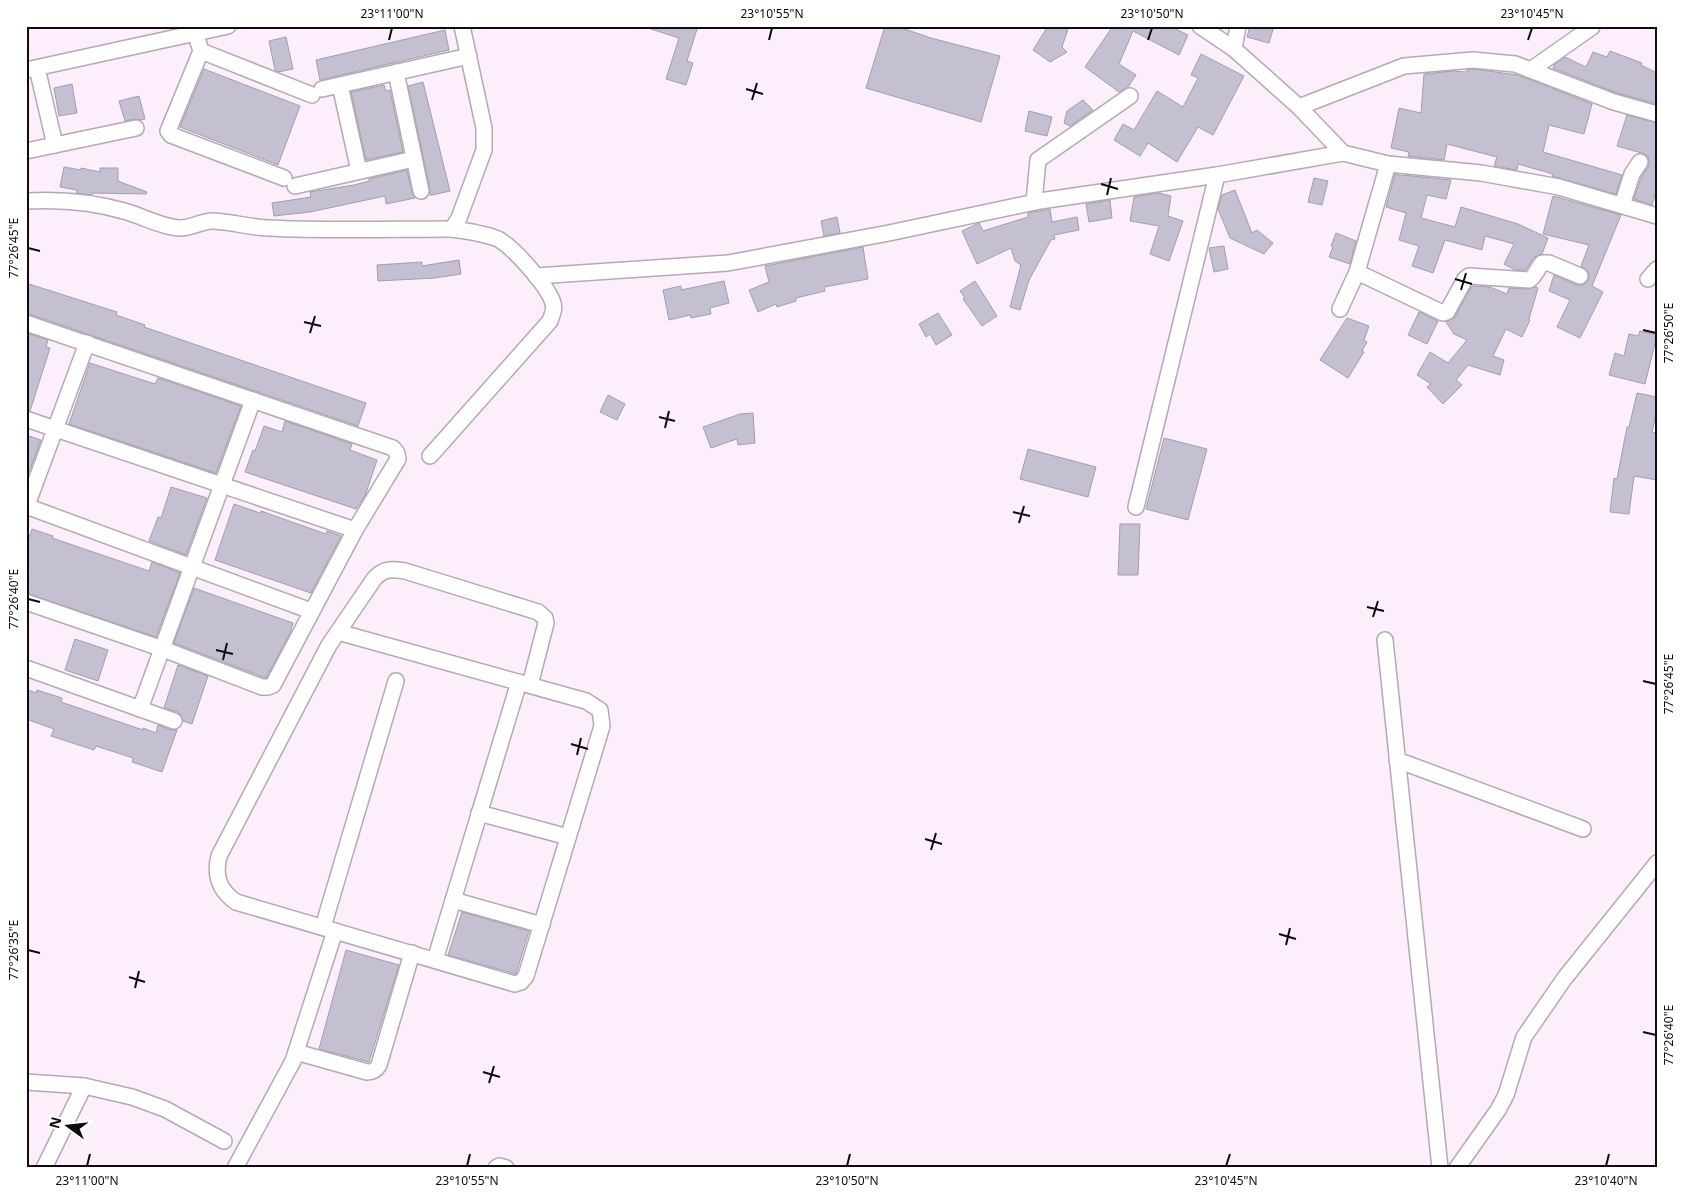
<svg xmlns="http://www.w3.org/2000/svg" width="1683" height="1194" font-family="'Noto Sans',sans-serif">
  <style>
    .building { fill: #c5c0d1; stroke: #a39eae }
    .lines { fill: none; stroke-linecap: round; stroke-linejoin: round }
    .minor-casing { stroke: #b6a8b4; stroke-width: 18 }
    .minor { stroke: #fff; stroke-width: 15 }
    .ticks { fill: none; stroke: #100b0f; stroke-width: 2 }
    .neatline { fill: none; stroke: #100b0f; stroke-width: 2 }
    .ticks-label { font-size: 12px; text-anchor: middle; fill: #100b0f }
  </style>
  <rect width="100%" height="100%" fill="#fdeefb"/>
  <g class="building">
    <polygon points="651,26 686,26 697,29 687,61 693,63 686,85 666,79 679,38 651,29"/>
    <polygon points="885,26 896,26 931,38 1000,56 981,122 866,88"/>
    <polygon points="1048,26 1069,26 1062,47 1067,52 1050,62 1033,50"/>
    <polygon points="1113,26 1170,26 1188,35 1179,55 1133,31 1119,64 1136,75 1128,87 1119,92 1085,67"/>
    <polygon points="1250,26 1274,26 1269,43 1247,37"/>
    <polygon points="445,30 449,50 320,80 316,60"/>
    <polygon points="286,37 293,69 278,72 275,70 269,41"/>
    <polygon points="1610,51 1642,63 1641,65 1657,73 1657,104 1617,93 1553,68 1554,65 1565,57 1586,67 1593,52 1607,57"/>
    <polygon points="1201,54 1244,76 1213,135 1198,127 1177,162 1148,143 1140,156 1114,140 1123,124 1134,130 1157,91 1183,107 1198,78 1191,75"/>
    <polygon points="204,69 300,106 278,165 180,127"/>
    <polygon points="1473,69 1518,75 1592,104 1584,134 1549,125 1543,152 1622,175 1616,194 1552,176 1553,174 1518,164 1517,170 1494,166 1497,157 1447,144 1444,160 1408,156 1409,152 1391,148 1399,108 1421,113 1424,74 1453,71 1466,72 1467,70"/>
    <polygon points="423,82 450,191 432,195 430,195 430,189 408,86"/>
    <polygon points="72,84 77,113 59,116 54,88"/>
    <polygon points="384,85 386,91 390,90 403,152 366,160 351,92"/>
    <polygon points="139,96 145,119 141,120 135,119 125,121 119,101"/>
    <polygon points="1083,100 1093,110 1070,126 1064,123 1067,111"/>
    <polygon points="1029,111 1052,117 1047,136 1025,131"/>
    <polygon points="1627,115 1657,123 1657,189 1652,205 1634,199 1641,178 1648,167 1649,162 1648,157 1645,154 1617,146"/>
    <polygon points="64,167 81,170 81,168 100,172 100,168 118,168 118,181 147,192 146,194 92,193 92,195 76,193 77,190 60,187"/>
    <polygon points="407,170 412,193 415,198 386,204 385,196 310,212 274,216 272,203 311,197 310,192 354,185 369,181 369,179"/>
    <polygon points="1395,174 1402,176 1403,175 1451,180 1446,199 1427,195 1421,218 1455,227 1461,207 1518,224 1548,238 1542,254 1534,257 1526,270 1515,270 1504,264 1514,244 1485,236 1482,250 1445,240 1433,273 1412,266 1419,246 1399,240 1406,213 1386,207"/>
    <polygon points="1314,178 1328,181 1322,205 1308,202"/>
    <polygon points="1235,190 1252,233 1257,230 1273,243 1264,254 1230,238 1218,209 1222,195"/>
    <polygon points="1158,193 1171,196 1168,216 1183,221 1169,261 1150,254 1159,226 1130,221 1134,197"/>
    <polygon points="1553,196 1621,215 1592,286 1603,292 1580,338 1557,327 1570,300 1549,291 1554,275 1577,285 1582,285 1586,283 1589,279 1589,274 1587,270 1581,266 1589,245 1543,234"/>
    <polygon points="1110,200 1112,218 1089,222 1086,204"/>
    <polygon points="1050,209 1052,222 1077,217 1079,230 1054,235 1055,239 1051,240 1029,280 1020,310 1010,307 1021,265 1015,261 1011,248 977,264 962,231 979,223 983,231 1028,217 1028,213"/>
    <polygon points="837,217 840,233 824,236 821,221"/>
    <polygon points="1336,233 1356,241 1350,264 1329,257 1333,247 1331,246"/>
    <polygon points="1224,246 1228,269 1214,272 1209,248"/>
    <polygon points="863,247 868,279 824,287 825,291 796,298 796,301 777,307 776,304 758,312 749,290 769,282 765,266"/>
    <polygon points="459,260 461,274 435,278 378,281 377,265 422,262 422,266"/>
    <polygon points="724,281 729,303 710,308 711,314 691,318 690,315 669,320 663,290 681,286 681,290"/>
    <polygon points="975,281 997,316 982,326 963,299 965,298 960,291"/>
    <polygon points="26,283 117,312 116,315 145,325 144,327 366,403 358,426 26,313"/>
    <polygon points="1472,286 1490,287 1507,294 1509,288 1528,289 1536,287 1538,288 1529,319 1530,320 1522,337 1506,329 1493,356 1504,360 1500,375 1468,365 1456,380 1462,385 1443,404 1427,387 1431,384 1417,375 1430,352 1448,363 1467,340 1454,334 1446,322 1455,317"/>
    <polygon points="1419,312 1438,321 1427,344 1408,335"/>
    <polygon points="938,313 952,335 936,345 930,334 926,337 919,324"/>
    <polygon points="1347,318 1369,326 1364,340 1367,342 1362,351 1364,352 1348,378 1320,360"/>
    <polygon points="1640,331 1657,335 1645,384 1609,375 1615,353 1624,356 1629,334 1638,336"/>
    <polygon points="26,333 48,340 46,347 50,348 30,411 26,410"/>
    <polygon points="90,363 155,384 158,378 241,406 216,473 69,424"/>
    <polygon points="1637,393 1657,397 1657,410 1652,432 1657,433 1657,480 1634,476 1629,514 1610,512 1614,478 1617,479 1627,427 1629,427"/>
    <polygon points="608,395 625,404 617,420 600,412"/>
    <polygon points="753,413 755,443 738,445 737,439 711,448 703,427 740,414"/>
    <polygon points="285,421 352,444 350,450 377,460 365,496 356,509 245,472 253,450 255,451 264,426 282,432"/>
    <polygon points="26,435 41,440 26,480"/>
    <polygon points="1164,438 1207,449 1188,520 1146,509"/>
    <polygon points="1028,449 1096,467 1088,497 1020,479"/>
    <polygon points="171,487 207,498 186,555 149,541 158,517 161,518"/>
    <polygon points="234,504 260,513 261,511 326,534 327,531 341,536 311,593 215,560"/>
    <polygon points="1120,524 1140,524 1138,575 1118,575"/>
    <polygon points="32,529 53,536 52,538 149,571 152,562 180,573 156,637 26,593 26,546"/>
    <polygon points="194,588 293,623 290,633 266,678 174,643"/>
    <polygon points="75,639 108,650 98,681 65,670"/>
    <polygon points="178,665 208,676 192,724 183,721 181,715 178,712 164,708"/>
    <polygon points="26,689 36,693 37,690 62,698 61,702 143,730 143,728 156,733 158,725 171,730 177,730 162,772 132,762 133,758 96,746 94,750 51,736 54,729 26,719"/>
    <polygon points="462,912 529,931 516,974 448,955"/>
    <polygon points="346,950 399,965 369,1062 319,1049"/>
  </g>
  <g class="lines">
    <defs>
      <g id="minor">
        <polyline points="193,26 201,51 168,131 171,135 284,178"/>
        <polyline points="1200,26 1234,49 1299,107 1343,153 1388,164 1481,173 1559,187 1657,216"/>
        <polyline points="1234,49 1238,26"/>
        <polyline points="201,51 312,95"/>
        <polyline points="37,68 55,145"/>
        <polyline points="1532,69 1592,27"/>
        <polyline points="26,70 228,26"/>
        <polyline points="396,72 421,191"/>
        <polyline points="340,85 359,171"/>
        <polyline points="322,89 469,56"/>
        <polyline points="1299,107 1404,66 1473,60 1515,64 1614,102 1657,114"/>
        <polyline points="26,151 136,128"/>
        <polyline points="295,186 414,159"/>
        <path d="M26 201C59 199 93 202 124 211 142 216 159 226 178 228 191 229 202 220 214 221 232 222 249 227 267 228 329 231 391 229 452 229"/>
        <polyline points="1034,202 1038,160 1130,96"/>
        <polyline points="1622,205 1632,174 1640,162"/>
        <path d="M1357 272 1443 313 1447 312 1465 279 1469 276 1529 280C1535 277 1537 269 1542 263H1549L1580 276"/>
        <polyline points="536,276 728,263 889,233 1040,201 1217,175 1343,153"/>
        <polyline points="1648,279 1657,269"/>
        <polyline points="1340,309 1357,272 1388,164"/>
        <polyline points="26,323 393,448 397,453 398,459 355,530 273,685 268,687 262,687 163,649 26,602"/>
        <polyline points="26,419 355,530"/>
        <path d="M430 456 550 321C552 315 555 309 553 303 548 286 513 247 498 239 483 233 468 231 452 229L459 218 484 150V128L462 26"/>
        <polyline points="26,506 311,611"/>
        <polyline points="1136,507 1217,175"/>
        <polyline points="26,508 87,343"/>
        <path d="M338 632 586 701 600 710 602 726 526 976 521 982 515 984 236 902C219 890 214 876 219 856L329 645 374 579C384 568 391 569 405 571L538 612 545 618 546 623 530 685"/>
        <polyline points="1385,640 1440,1168"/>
        <polyline points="26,668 174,721"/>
        <polyline points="140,709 253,400"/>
        <polyline points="1397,760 1583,829"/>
        <polyline points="479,813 568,837"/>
        <polyline points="453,900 542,925"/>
        <polyline points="323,927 396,681"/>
        <polyline points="435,960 519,682"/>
        <path d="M296 1052 367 1072C373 1072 376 1070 379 1065L412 953"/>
        <polyline points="26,1082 84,1086 132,1097 165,1109 224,1141"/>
        <polyline points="44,1168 84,1086"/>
        <polyline points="235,1168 293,1061 335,931"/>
        <polyline points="496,1168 499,1166 506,1168"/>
        <polyline points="1457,1168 1498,1110 1506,1095 1524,1037 1564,979 1657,863"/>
      </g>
    </defs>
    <use href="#minor" class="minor-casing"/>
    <use href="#minor" class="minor"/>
  </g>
  <path class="ticks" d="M389 40 392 28M769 40 772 28M1148 40 1152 28M1528 40 1532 28M746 89 763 94M752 100 757 83M1101 184 1118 189M1107 195 1111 178M28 248 40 251M1455 279 1472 284M1461 290 1466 273M304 322 321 326M1643 330 1656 333M310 333 315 316M659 417 675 421M665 428 669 411M1013 512 1030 516M1019 523 1024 506M28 599 40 602M1367 607 1384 611M1373 617 1378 601M216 650 233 654M223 660 227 643M1643 681 1656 684M571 744 588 749M577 755 581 738M925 839 942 844M931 850 936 833M1279 934 1296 939M1286 945 1290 928M28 950 40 953M129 977 145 982M135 988 139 971M1643 1032 1656 1035M483 1072 500 1077M489 1083 494 1066M87 1166 90 1154M467 1166 470 1154M847 1166 850 1154M1226 1166 1230 1154M1606 1166 1609 1154"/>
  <rect width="1683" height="1194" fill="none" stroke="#ffffff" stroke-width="55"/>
  <g transform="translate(68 1126) rotate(285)" stroke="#ffffff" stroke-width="4" paint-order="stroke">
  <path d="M0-4L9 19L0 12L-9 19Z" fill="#100b0f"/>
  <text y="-8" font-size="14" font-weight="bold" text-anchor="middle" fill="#100b0f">N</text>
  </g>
  <rect x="28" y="28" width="1628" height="1138" class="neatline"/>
  <g class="ticks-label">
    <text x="392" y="18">23°11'00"N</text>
    <text x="772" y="18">23°10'55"N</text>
    <text x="1152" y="18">23°10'50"N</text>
    <text x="1532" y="18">23°10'45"N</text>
    <text transform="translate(14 248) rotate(-90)" y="4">77°26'45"E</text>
    <text transform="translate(1669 333) rotate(-90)" y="4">77°26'50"E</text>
    <text transform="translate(14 599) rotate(-90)" y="4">77°26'40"E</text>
    <text transform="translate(1669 684) rotate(-90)" y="4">77°26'45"E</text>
    <text transform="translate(14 950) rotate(-90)" y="4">77°26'35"E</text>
    <text transform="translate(1669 1035) rotate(-90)" y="4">77°26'40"E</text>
    <text x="87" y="1185">23°11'00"N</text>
    <text x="467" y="1185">23°10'55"N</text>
    <text x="847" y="1185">23°10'50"N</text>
    <text x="1226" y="1185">23°10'45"N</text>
    <text x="1606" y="1185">23°10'40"N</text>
  </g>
</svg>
